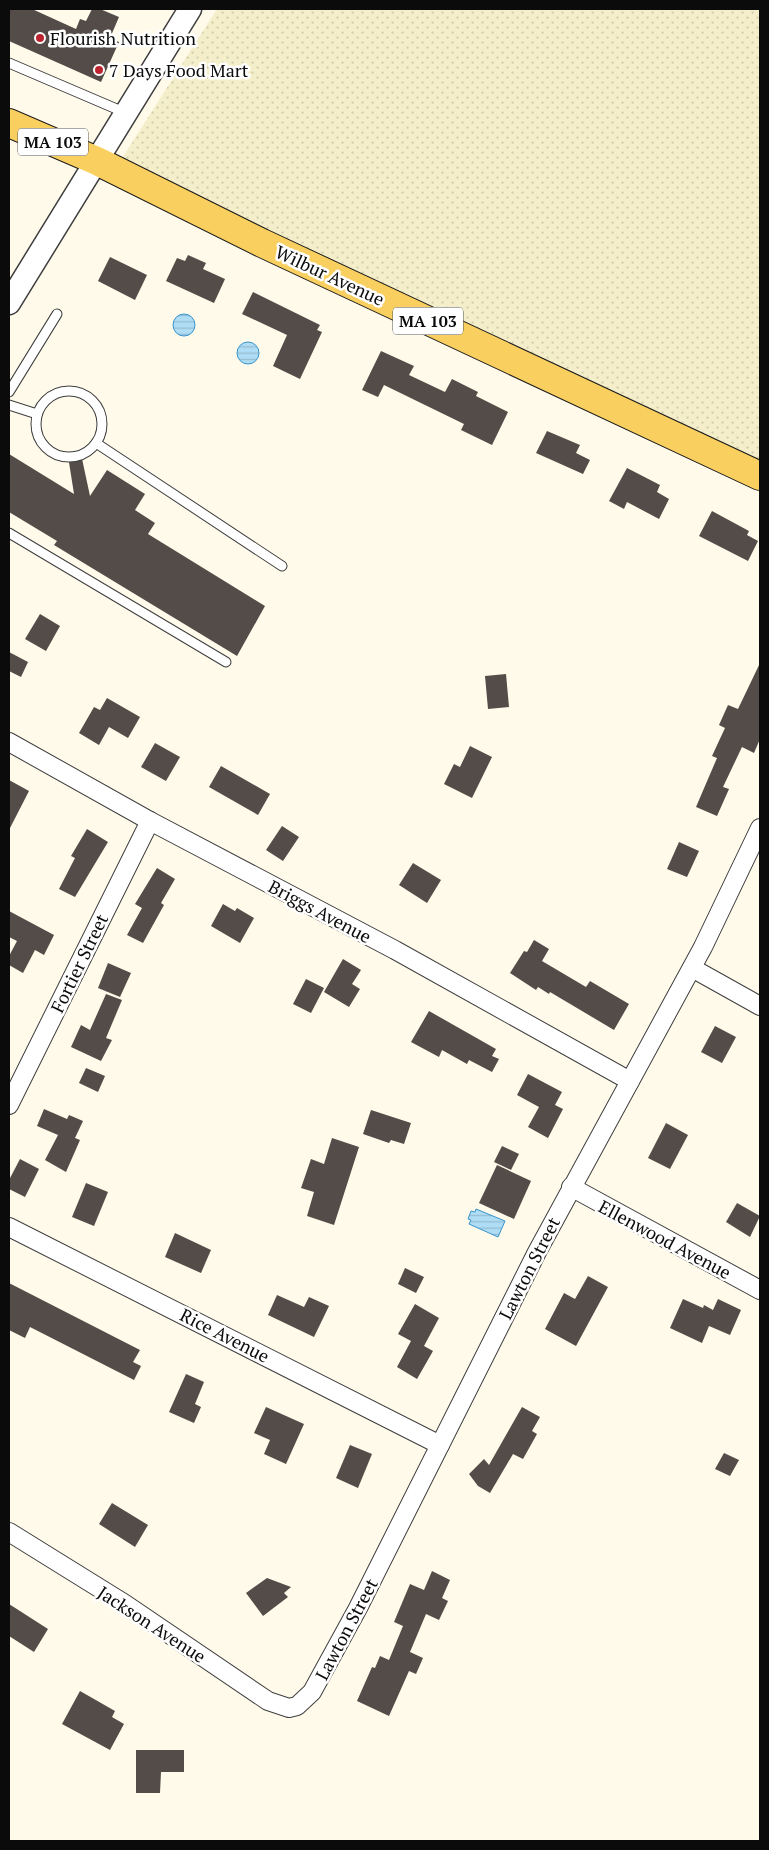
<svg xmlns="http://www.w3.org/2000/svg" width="769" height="1850" font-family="'PT Serif',serif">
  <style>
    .farmland { fill: url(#farmland-dots) }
    .water { fill: url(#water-rules); stroke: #3595cd }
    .building { fill: #544c48 }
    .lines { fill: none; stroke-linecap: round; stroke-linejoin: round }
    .service-casing { stroke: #3e3e3e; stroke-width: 11 }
    .minor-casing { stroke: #3e3e3e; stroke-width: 20 }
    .tertiary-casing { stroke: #3e3e3e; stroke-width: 25 }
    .primary-casing { stroke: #1c1c1c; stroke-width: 30 }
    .service { stroke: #fff; stroke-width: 9 }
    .minor { stroke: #fff; stroke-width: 18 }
    .tertiary { stroke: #fff; stroke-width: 22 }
    .primary { stroke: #f9cf60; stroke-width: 28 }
    .poi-dot { fill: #bb242f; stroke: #fff; stroke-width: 2 }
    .labels { text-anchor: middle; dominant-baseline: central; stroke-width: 5; stroke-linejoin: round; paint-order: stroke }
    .shield { fill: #fff; stroke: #545454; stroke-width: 1 }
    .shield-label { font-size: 16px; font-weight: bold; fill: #0b0b0b }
    .poi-label { font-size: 18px; fill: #0b0b0b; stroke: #fff; text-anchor: start }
    .street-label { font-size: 18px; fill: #0b0b0b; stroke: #fff }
  </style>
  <defs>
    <pattern id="farmland-dots" width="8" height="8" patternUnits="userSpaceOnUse" patternTransform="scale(1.25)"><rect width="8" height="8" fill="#f4efca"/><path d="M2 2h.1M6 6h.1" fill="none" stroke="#d0ccac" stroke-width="1.8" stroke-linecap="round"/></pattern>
    <pattern id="water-rules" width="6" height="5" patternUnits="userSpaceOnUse" patternTransform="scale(1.25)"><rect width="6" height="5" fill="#afddf6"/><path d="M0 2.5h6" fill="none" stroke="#95bcd2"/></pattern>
  </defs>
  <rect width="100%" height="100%" fill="#fffaea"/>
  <polygon class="farmland" points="217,9 760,9 760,480 119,163"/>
  <g class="water">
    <circle cx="184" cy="325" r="11"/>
    <circle cx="248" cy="353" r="11"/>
    <polygon points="476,1209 505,1221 498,1237 469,1224 471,1220 468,1219 471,1211 475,1212"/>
  </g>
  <g class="building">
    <polygon points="9,9 32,9 76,29 80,19 86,21 92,9 100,9 119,17 110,38 119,42 101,82 9,41"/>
    <polygon points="188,255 206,263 203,269 225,279 214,303 166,281 177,258 185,261"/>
    <polygon points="110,257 147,275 135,300 98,281"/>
    <polygon points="253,292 320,325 317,330 322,332 300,379 273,366 287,335 242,314"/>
    <polygon points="381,351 414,366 409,375 445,392 452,379 478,392 476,396 508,412 492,445 461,430 464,424 384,385 378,397 362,390"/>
    <polygon points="547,431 580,445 576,453 590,460 583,474 536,453"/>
    <polygon points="9,454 74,494 68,456 81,454 90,496 107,470 145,494 135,510 155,523 148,534 265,606 237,656 54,545 57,541 9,512"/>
    <polygon points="627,468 660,485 657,492 669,499 659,519 627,502 624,509 609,501"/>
    <polygon points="712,511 749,531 747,535 758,541 748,561 699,536"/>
    <polygon points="40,614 60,626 46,651 25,639"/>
    <polygon points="9,652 28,662 21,677 9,671"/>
    <polygon points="760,663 760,739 754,753 742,747 723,787 729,789 717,816 696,807 717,758 712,756 725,728 719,725 728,705 738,709"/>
    <polygon points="506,674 509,707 488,709 485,676"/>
    <polygon points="107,698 140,717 128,738 109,727 99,745 79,733 94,707 100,710"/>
    <polygon points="155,743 180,757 166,781 141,767"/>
    <polygon points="470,746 492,757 472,798 444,784 454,764 460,767"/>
    <polygon points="221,766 270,794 258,815 209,787"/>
    <polygon points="9,780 29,791 9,830"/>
    <polygon points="282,826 299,837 283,861 266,850"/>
    <polygon points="87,829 108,842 75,897 59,889 75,858 71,856"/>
    <polygon points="679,842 699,851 687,877 667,869"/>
    <polygon points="413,863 441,880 427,903 399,885"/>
    <polygon points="157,868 175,879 161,903 164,905 143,943 127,935 142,908 135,904"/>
    <polygon points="223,904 235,911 237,908 254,918 240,943 211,926"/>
    <polygon points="9,911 54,935 44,955 35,950 23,973 9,965 9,956 17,941 9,937"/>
    <polygon points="534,940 549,949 542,961 586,987 590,981 629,1004 614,1030 550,992 549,994 538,987 536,990 510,973 524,951 527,952"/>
    <polygon points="343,959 361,970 352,984 360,989 349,1007 324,992"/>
    <polygon points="108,963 131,973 120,997 98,988"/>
    <polygon points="306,979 324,988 311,1013 293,1004"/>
    <polygon points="106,994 122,1000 106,1038 112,1040 101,1061 71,1047 81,1025 90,1030"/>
    <polygon points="429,1011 496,1049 492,1056 499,1059 492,1072 469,1060 467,1064 442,1050 439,1057 411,1042"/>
    <polygon points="715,1026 736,1037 722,1063 701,1052"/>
    <polygon points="86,1068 105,1076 98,1092 79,1083"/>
    <polygon points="528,1074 562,1092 555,1105 563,1109 548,1138 528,1127 539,1107 517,1095"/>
    <polygon points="44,1109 67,1119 69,1115 83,1121 75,1138 80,1140 66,1172 45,1160 58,1135 37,1126"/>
    <polygon points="371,1110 411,1123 404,1144 391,1140 389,1143 363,1134"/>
    <polygon points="666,1123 688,1135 670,1169 648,1158"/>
    <polygon points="332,1138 359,1147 334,1225 307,1216 314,1192 301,1188 311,1159 324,1164"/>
    <polygon points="502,1146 519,1154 511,1170 494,1162"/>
    <polygon points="20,1159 39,1169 25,1197 9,1189 9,1180"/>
    <polygon points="497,1165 531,1181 514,1219 479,1203"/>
    <polygon points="86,1183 108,1192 94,1226 72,1217"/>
    <polygon points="737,1203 760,1216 750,1237 726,1222"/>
    <polygon points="175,1233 211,1250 201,1273 165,1257"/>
    <polygon points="405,1268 424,1277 416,1293 398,1284"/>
    <polygon points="588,1276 608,1287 576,1346 545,1329 564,1293 575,1299"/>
    <polygon points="9,1283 140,1350 133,1362 141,1366 134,1380 30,1327 25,1338 9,1330"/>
    <polygon points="277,1295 304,1307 309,1297 329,1306 314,1337 268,1315"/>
    <polygon points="683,1299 703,1308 704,1305 713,1310 718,1299 741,1310 730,1335 709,1326 702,1343 670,1328"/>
    <polygon points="415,1304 439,1318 424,1346 433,1351 417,1379 397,1367 411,1341 398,1334"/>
    <polygon points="186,1374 204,1382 195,1404 201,1407 194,1423 169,1412"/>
    <polygon points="266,1407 304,1424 286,1464 264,1454 270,1440 254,1433"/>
    <polygon points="522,1407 540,1417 532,1431 537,1434 523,1459 513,1454 490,1493 478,1486 469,1474 484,1459 489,1465"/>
    <polygon points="350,1445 372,1454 358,1488 336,1478"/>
    <polygon points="724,1453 739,1460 730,1476 715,1469"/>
    <polygon points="112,1503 148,1525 135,1547 99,1524"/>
    <polygon points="432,1571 450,1580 442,1598 448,1601 439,1620 426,1614 410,1652 423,1658 416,1674 409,1671 389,1716 357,1701 372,1667 375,1668 380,1656 389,1660 403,1626 394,1622 410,1584 424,1590"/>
    <polygon points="267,1578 291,1587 284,1593 288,1597 263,1616 246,1593"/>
    <polygon points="9,1604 48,1629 34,1652 9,1636"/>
    <polygon points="80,1691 115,1711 112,1717 124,1724 110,1750 62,1724"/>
    <polygon points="136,1750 184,1750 184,1772 161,1772 160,1793 136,1793"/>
  </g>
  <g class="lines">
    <defs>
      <g id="service">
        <polyline points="9,63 126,113"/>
        <circle cx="69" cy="424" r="33"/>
        <polyline points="9,392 57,314"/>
        <polyline points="9,405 37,414"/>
        <polyline points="96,443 282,566"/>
        <polyline points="9,533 226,662"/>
      </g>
      <g id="minor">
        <polyline points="9,742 150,821 395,950 630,1081"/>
        <polyline points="692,968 760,1006"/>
        <polyline points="9,1105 150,821"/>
        <polyline points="571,1187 760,1290"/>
        <polyline points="9,1227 440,1445"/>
        <polyline points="9,1532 125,1604 268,1701 289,1708 297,1706 312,1692 358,1608 537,1252 703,947 760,828"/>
      </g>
      <polyline id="tertiary" points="9,303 190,9"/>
      <polyline id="primary" points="9,123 97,161 262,243 760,476"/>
    </defs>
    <use href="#service" class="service-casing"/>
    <use href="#minor" class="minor-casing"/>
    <use href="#tertiary" class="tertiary-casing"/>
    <use href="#primary" class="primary-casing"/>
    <use href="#service" class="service"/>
    <use href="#minor" class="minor"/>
    <use href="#tertiary" class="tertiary"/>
    <use href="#primary" class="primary"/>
  </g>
  <g class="poi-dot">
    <circle cx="40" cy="38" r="5"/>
    <circle cx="99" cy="70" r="5"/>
  </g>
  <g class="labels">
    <g class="shield">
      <rect x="18" y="128.5" width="70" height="27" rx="4"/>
      <rect x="393" y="307.5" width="70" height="27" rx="4"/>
    </g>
    <g class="shield-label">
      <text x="53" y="142">MA 103</text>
      <text x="428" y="321">MA 103</text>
    </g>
    <g class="poi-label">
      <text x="50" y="38">Flourish Nutrition</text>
      <text x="109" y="70">7 Days Food Mart</text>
    </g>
    <g class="street-label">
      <text transform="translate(330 275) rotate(25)">Wilbur Avenue</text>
      <text transform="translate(320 911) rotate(28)">Briggs Avenue</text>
      <text transform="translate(79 963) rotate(-64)">Fortier Street</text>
      <text transform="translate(665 1239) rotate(28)">Ellenwood Avenue</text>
      <text transform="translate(529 1268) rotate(-63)">Lawton Street</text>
      <text transform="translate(225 1335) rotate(27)">Rice Avenue</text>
      <text transform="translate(152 1624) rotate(33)">Jackson Avenue</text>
      <text transform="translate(346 1629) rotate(-62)">Lawton Street</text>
    </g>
  </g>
  <rect width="769" height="1850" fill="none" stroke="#0b0b0b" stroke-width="20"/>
</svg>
